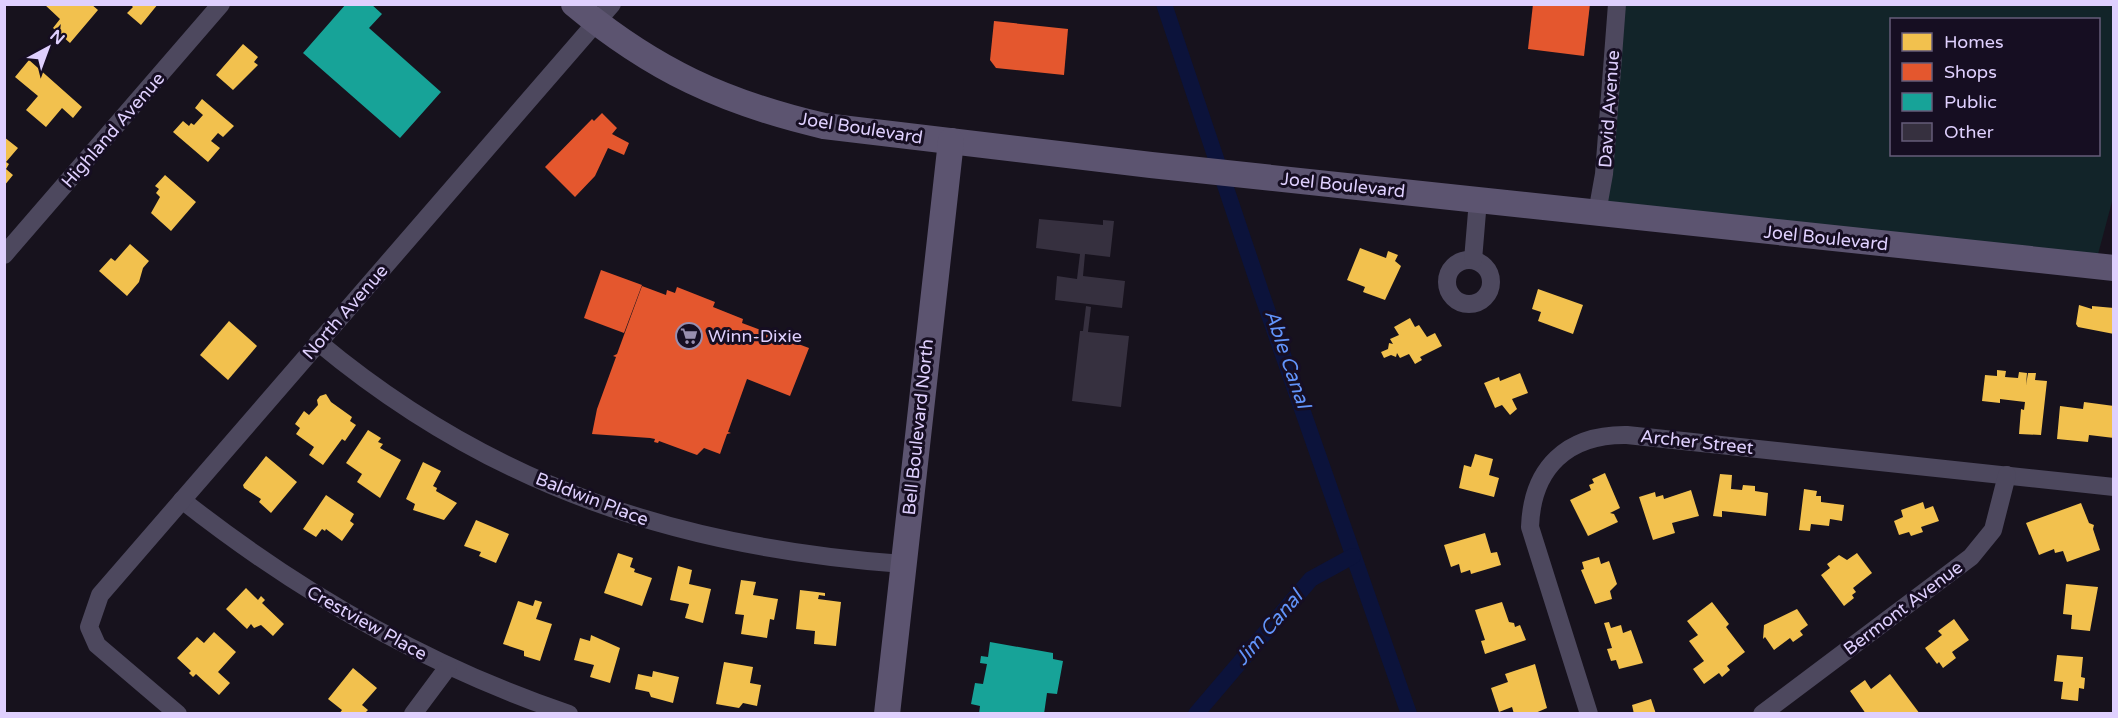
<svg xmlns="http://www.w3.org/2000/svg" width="2118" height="718" font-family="'Varela Round',sans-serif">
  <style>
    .green { fill: #122429; fill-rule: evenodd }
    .homes { fill: #f2c14e }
    .shops { fill: #e4572e }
    .public { fill: #17a398 }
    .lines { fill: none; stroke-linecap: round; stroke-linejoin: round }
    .canal { stroke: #0c133b; stroke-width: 16 }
    .building { fill: #36303f }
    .street { stroke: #4d485e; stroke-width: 18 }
    .secondary { stroke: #5c5470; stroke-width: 26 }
    .labels { text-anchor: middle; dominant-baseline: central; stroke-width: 6; stroke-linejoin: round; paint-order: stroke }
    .street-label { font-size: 18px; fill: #dfd0fe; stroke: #160e22 }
    .poi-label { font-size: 18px; fill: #dfd0fe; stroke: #160e22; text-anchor: start }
    .water-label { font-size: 20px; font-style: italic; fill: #6294fa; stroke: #160e22 }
  </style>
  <rect width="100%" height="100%" fill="#17121d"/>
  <path class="green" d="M1624 5H2113V198L2097 258 1607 205ZM1892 20H2098V154H1892Z"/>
  <g class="homes">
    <polygon points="44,4 91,4 98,10 70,43 53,28 60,19"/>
    <polygon points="130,4 158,4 141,25 127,13 133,7"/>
    <polygon points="243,44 258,57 254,62 258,65 233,90 216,75"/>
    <polygon points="29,60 82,107 73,118 62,108 46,127 26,110 38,96 15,77"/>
    <polygon points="202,99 234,126 223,137 218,133 211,141 220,148 208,162 173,132 183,121 189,126 191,123 194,125 203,115 195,108"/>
    <polygon points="4,137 18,148 6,162 9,164 6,169 13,175 4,186"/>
    <polygon points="165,175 196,202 171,231 151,213 160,197 156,193 159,189 155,186"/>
    <polygon points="130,244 149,261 143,268 139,282 127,296 99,271 111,258 115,261"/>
    <polygon points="1360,248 1386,258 1388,251 1398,255 1395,261 1401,266 1385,300 1363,292 1365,287 1347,280"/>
    <polygon points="1538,289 1583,305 1573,334 1538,321 1541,312 1532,309"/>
    <polygon points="2079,305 2092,309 2092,306 2114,308 2114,334 2078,327 2076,324"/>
    <polygon points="1410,318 1415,327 1419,325 1427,337 1435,333 1442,346 1420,357 1422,360 1415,364 1409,354 1400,358 1397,353 1396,357 1391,355 1384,358 1381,352 1388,349 1389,343 1393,344 1390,339 1399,335 1394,327"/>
    <polygon points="229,321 257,346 228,380 200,355"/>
    <polygon points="1997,370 2006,371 2005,377 2018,378 2019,372 2027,373 2026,385 2028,373 2036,373 2035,380 2047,381 2041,435 2019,434 2021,409 2024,410 2025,402 2000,399 2000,403 1982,401 1985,375 1997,376"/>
    <polygon points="1520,373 1528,393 1512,399 1517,409 1510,415 1502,405 1495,408 1484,383 1499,377 1500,381"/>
    <polygon points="326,394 331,402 352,417 350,421 356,425 345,441 342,439 323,465 309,455 314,447 296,434 300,428 295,424 304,411 309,415 318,405 317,400 320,396"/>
    <polygon points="2084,402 2114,406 2114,438 2089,435 2088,442 2057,439 2060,406 2083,409"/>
    <polygon points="368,430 381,438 378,442 383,444 380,448 401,460 380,498 357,482 362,474 346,463"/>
    <polygon points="1475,454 1493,459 1489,475 1499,478 1494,497 1459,488 1464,465 1471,467"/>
    <polygon points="266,456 297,482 271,513 259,502 261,499 244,488 243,485"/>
    <polygon points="423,462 441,471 433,486 437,488 436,491 457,503 444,520 413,510 415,504 406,499"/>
    <polygon points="1605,473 1620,508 1610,513 1614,514 1618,522 1588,536 1570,500 1591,490 1589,485 1594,483 1592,479"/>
    <polygon points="1720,474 1732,475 1731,489 1742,490 1743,485 1755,486 1755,491 1768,493 1766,516 1722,511 1722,517 1713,516"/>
    <polygon points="1804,489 1817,491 1816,496 1821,496 1821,502 1844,505 1842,521 1830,519 1829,526 1811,524 1810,531 1799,530"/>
    <polygon points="1691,490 1699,516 1672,523 1675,533 1653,540 1639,497 1655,492 1656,497 1663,495 1664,499"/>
    <polygon points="326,495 354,514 350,521 354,524 342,541 326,529 325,531 322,529 316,537 303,529"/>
    <polygon points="1923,502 1925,509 1933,506 1939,521 1921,527 1923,532 1911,536 1909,532 1899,535 1894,521 1903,517 1901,510"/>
    <polygon points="2081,503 2089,523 2094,525 2093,529 2100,550 2067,562 2063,551 2055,553 2054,549 2039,555 2026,523"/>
    <polygon points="476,520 509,534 496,563 479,556 481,552 464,546"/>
    <polygon points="1485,533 1491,553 1497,552 1501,565 1471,574 1470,570 1461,573 1459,564 1451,567 1444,545"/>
    <polygon points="618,553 633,558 630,567 635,569 634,572 652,578 642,606 604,593"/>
    <polygon points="1857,553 1872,573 1853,588 1856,592 1852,595 1854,598 1844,606 1821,575 1830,568 1827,564 1839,555 1847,560"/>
    <polygon points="1599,557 1601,564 1609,561 1617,584 1610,591 1612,599 1595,604 1581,570 1584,569 1582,562"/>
    <polygon points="678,566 692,570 689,584 711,589 703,623 685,618 689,604 670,600"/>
    <polygon points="741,580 756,582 753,595 778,599 774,620 770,619 767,638 741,634 744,615 735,614"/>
    <polygon points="2066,584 2098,587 2090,631 2071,629 2072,615 2063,614"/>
    <polygon points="246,588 258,600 261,596 265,600 262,603 284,624 273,636 261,625 254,628 251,624 247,629 226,609"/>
    <polygon points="800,590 825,593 825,596 819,595 818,599 841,602 836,646 814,644 815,631 796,629"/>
    <polygon points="535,600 542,602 536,619 552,624 540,661 524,656 524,651 503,644 518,601 533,606"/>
    <polygon points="1502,602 1509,622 1514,623 1515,627 1520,625 1526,640 1485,654 1481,641 1485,640 1475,610"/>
    <polygon points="1712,602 1729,624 1726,627 1745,652 1727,666 1730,670 1722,677 1719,673 1704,684 1693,669 1704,661 1689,641 1698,635 1687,621"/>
    <polygon points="1797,609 1808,625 1800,631 1803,635 1793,642 1790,638 1774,650 1765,637 1763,639 1764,625"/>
    <polygon points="1954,619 1969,640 1952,652 1956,658 1943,668 1939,662 1937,664 1925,648 1942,635 1938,631"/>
    <polygon points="1609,622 1611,628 1621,625 1623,633 1631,630 1643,663 1619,669 1616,660 1611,661 1607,649 1612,648 1604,623"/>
    <polygon points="214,632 236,652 218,672 230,683 219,695 196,674 193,677 189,673 191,671 177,658 197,637 204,643"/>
    <polygon points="591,635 620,648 610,683 590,677 594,665 574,660 580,638 590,641"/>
    <polygon points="2057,655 2083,657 2081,677 2085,678 2084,689 2079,688 2078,701 2061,699 2063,682 2054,681"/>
    <polygon points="724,662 753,667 750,683 761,685 757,706 743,703 739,708 716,704"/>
    <polygon points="1535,664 1547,708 1533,714 1514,714 1512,707 1499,712 1491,688 1508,682 1505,674"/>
    <polygon points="353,668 377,688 362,705 368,710 364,714 339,714 342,710 328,699"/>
    <polygon points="653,671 679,677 673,703 651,697 649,692 635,689 638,674 652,677"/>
    <polygon points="1890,674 1920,714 1866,714 1850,691 1865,680 1871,689"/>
    <polygon points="1651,699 1656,714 1634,714 1632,705"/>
  </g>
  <g class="shops">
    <polygon points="1533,4 1590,4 1584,56 1528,49"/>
    <polygon points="994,21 1068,29 1064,75 996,68 990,60"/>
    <polygon points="602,113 617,128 612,134 629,143 624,155 608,148 595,176 575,197 545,167 592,119 594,121"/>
    <polygon points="601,270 642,285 624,333 584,318"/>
    <polygon points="642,286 666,295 667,290 675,293 677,287 715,302 713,307 743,319 742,323 809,348 790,396 747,379 728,432 731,433 727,434 720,454 704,448 697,455 659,441 658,443 654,442 655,439 650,438 592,434 597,409 616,357 613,356 617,354"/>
  </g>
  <g class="public">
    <polygon points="346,4 371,4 382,14 369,28 441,92 400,138 303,53"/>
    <polygon points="990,642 1053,653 1053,659 1063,661 1057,694 1047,693 1044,714 979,714 980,706 971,704 975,683 983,684 987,664 980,663 981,656 988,657"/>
  </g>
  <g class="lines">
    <g class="canal">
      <polyline points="1164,4 1262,295 1409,714"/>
      <polyline points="1196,714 1311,579 1353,556"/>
    </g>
  </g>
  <g class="building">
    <polygon points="1039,219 1103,225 1103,220 1114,221 1110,257 1085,254 1083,276 1125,281 1122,308 1055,300 1057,276 1077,279 1080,254 1036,248"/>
    <polygon points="1086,306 1091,307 1088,332 1129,336 1121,407 1072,401 1080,331 1083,331"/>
  </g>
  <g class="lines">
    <g class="street">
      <polyline points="1597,213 1604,174 1617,4"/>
      <polyline points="4,255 221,4"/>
      <circle cx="1469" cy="282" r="22"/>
      <polyline points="1473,260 1478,200"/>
      <path d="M318 342C492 487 680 548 903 564"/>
      <path d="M182 500C300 593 427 666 569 714"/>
      <polyline points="178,714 97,645 89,627 100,595 612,4"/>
      <polyline points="413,714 448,667"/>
      <path d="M1589 714 1530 527C1532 468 1567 434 1627 435L2114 487"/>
      <polyline points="1762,714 1971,557 1993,530 2007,475"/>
    </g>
    <g class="secondary">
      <path d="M574 4C653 70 725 103 824 126L1151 165 2114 268"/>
      <polyline points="887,714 951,141"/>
    </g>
  </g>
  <defs>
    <symbol id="supermarket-ring" viewBox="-11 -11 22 22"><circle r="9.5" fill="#160e22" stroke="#998eaf" stroke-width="1.5"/><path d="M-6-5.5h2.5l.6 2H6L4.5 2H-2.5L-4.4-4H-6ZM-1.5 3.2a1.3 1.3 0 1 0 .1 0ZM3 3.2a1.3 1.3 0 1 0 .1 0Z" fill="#998eaf"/></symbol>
  </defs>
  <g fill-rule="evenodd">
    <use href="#supermarket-ring" x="674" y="321" width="30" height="30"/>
  </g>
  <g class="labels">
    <g class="street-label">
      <text transform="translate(1609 109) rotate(-86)">David Avenue</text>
      <text transform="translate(861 128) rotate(9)">Joel Boulevard</text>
      <text transform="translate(113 130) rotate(-49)">Highland Avenue</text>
      <text transform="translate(1343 185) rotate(6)">Joel Boulevard</text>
      <text transform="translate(1826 238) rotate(6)">Joel Boulevard</text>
      <text transform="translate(345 312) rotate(-49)">North Avenue</text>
      <text transform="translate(918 427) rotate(-84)">Bell Boulevard North</text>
      <text transform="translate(1697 442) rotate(6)">Archer Street</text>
      <text transform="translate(592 499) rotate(21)">Baldwin Place</text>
      <text transform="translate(1903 608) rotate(-37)">Bermont Avenue</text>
      <text transform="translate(367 623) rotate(29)">Crestview Place</text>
    </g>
    <g class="poi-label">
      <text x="708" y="336">Winn-Dixie</text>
    </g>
    <g class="water-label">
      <text transform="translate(1287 359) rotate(71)">Able Canal</text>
      <text transform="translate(1269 628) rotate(-49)">Jim Canal</text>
    </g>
  </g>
  <rect width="2118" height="718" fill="none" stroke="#dfd0fe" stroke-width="12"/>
  <rect x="1890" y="18" width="210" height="138" fill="#160e22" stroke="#665c7a" stroke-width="1.5"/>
  <rect x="1902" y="33" width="30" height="18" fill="#f2c14e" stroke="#665c7a" stroke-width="1.5"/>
  <text x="1944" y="48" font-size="18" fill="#dfd0fe">Homes</text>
  <rect x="1902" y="63" width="30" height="18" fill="#e4572e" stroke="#665c7a" stroke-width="1.5"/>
  <text x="1944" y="78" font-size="18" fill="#dfd0fe">Shops</text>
  <rect x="1902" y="93" width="30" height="18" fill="#17a398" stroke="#665c7a" stroke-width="1.5"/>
  <text x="1944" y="108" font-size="18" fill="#dfd0fe">Public</text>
  <rect x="1902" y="123" width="30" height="18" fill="#36303f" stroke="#665c7a" stroke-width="1.5"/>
  <text x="1944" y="138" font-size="18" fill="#dfd0fe">Other</text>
  <g transform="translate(48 48) rotate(41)" stroke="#160e22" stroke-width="4.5" paint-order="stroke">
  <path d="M0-4.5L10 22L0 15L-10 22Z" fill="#dfd0fe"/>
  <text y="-9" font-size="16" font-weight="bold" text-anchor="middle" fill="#dfd0fe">N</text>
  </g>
</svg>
